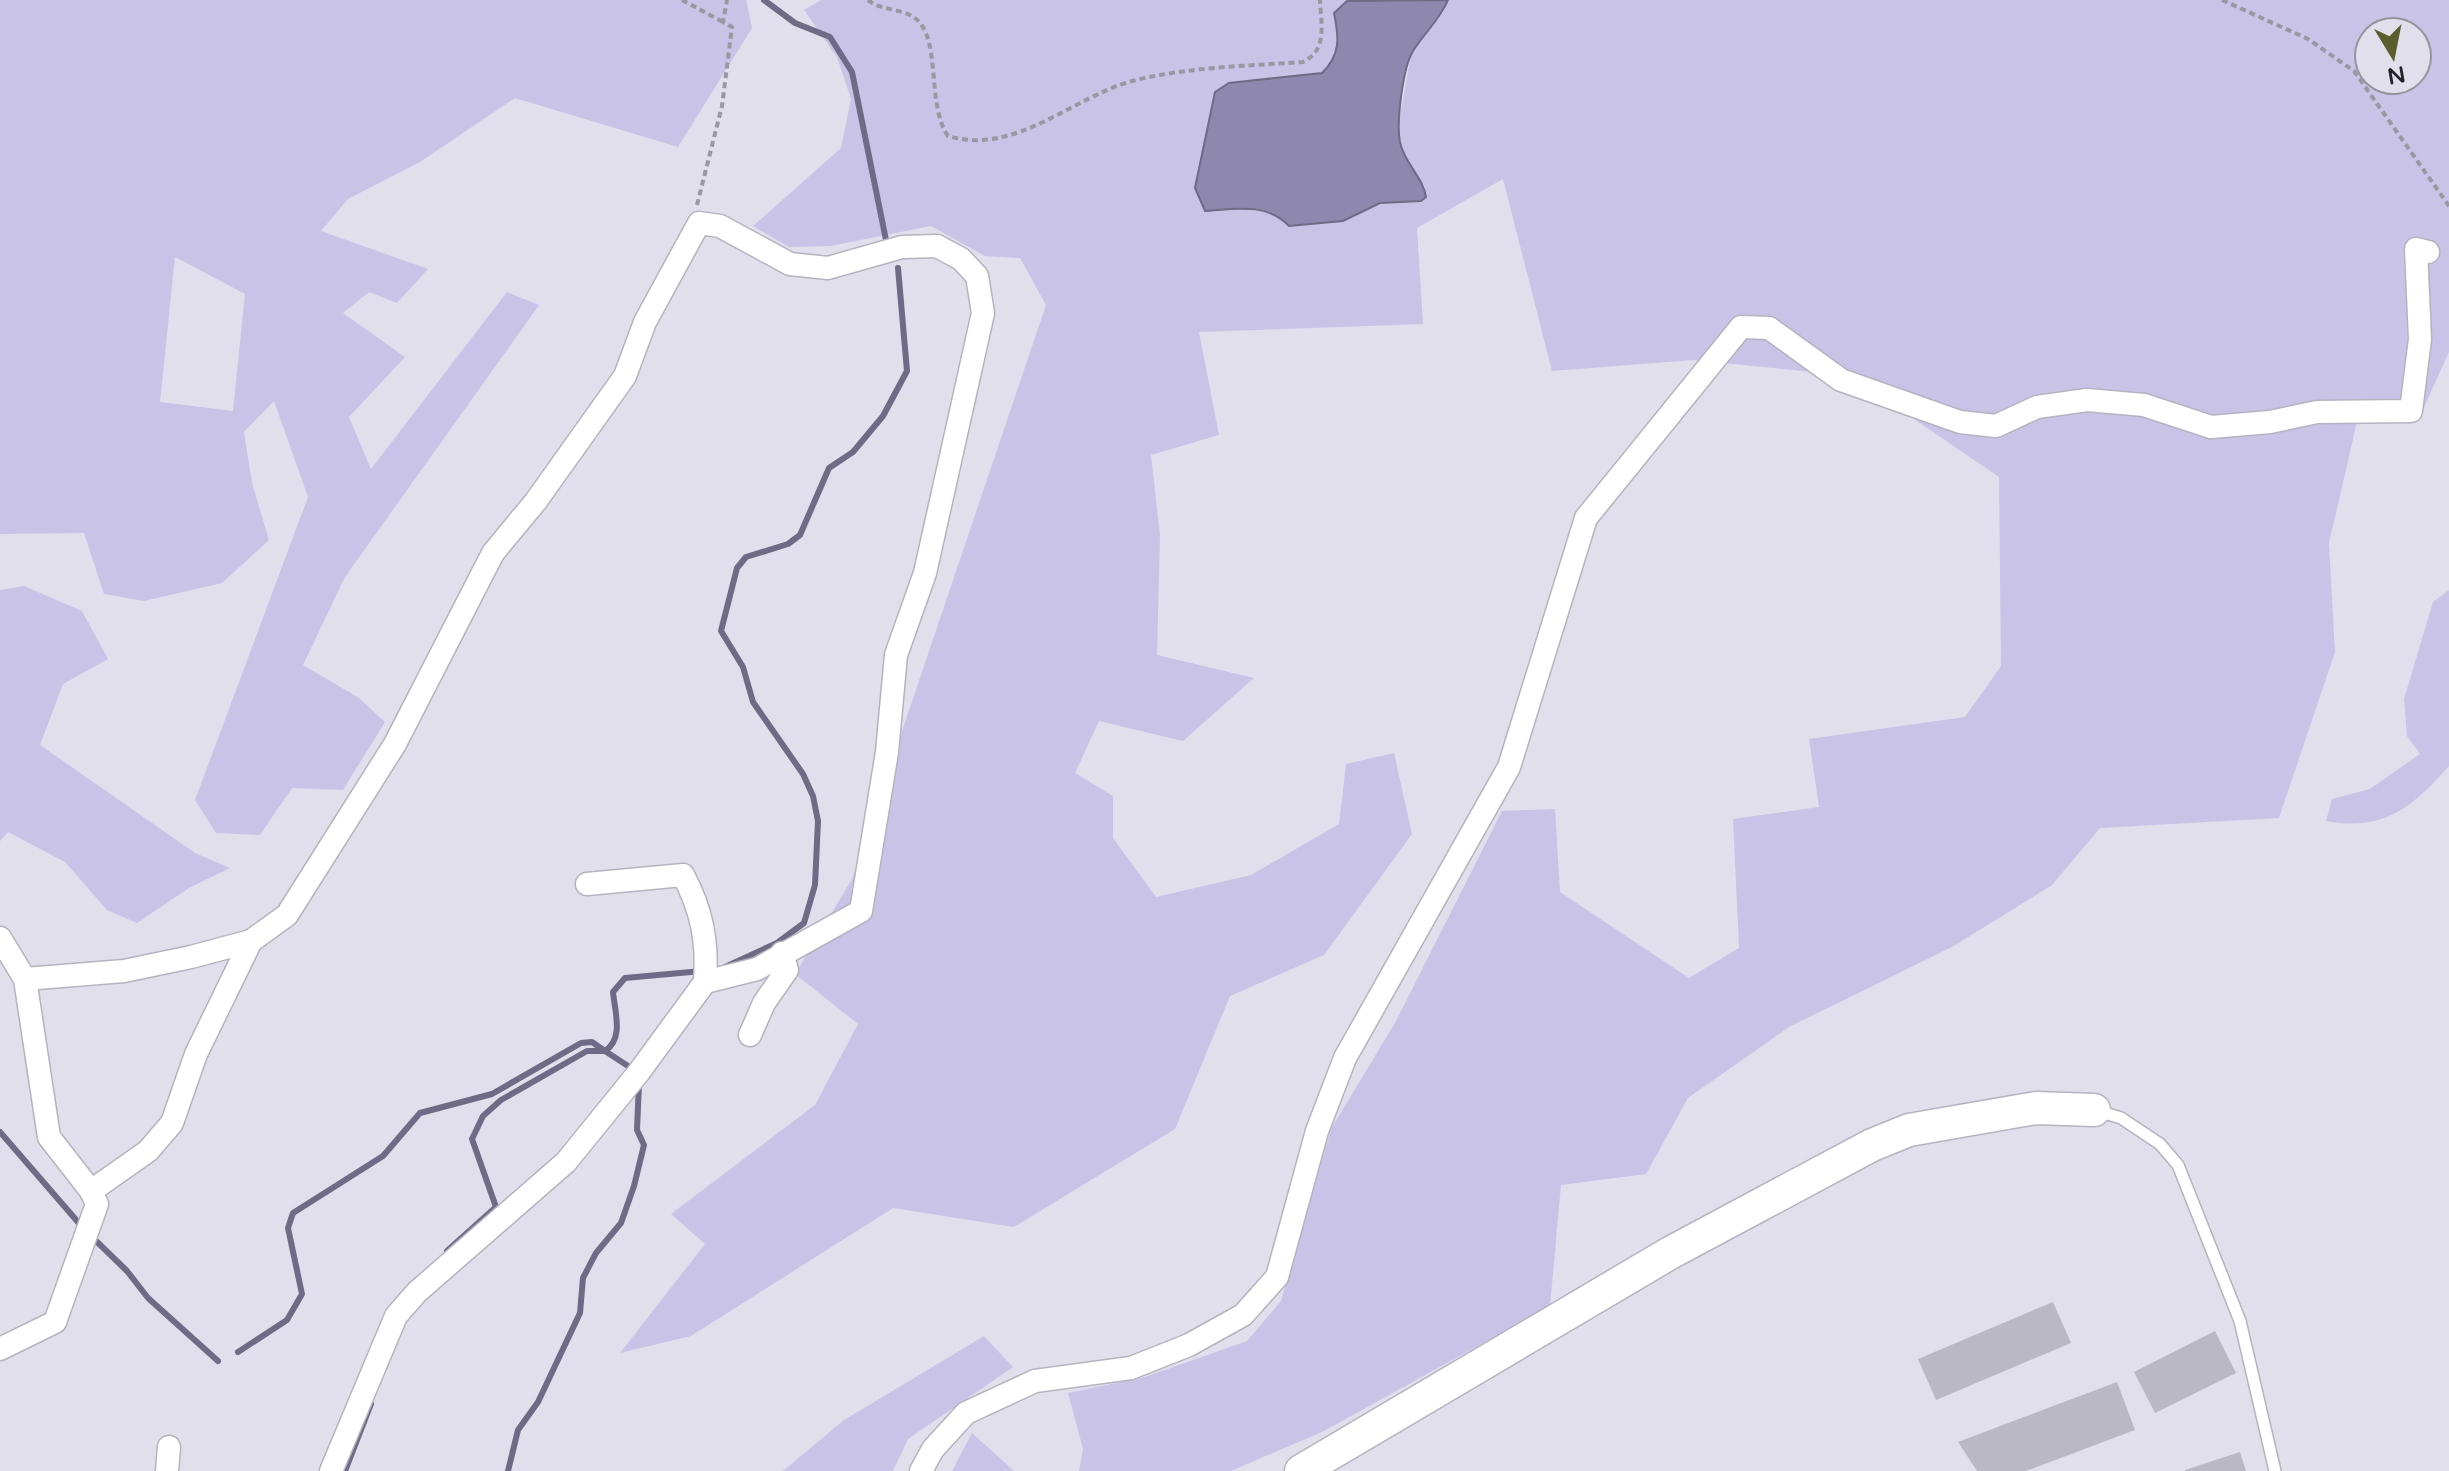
<svg xmlns="http://www.w3.org/2000/svg" width="2449" height="1471" font-family="'Varela Round',sans-serif">
  <style>
    .green { fill: #c9c3e8; fill-rule: evenodd }
    .water { fill: #8f88ae; stroke: #6f6a86; stroke-width: 2 }
    .lines { fill: none; stroke-linecap: round; stroke-linejoin: round }
    .stream { stroke: #6f6a86; stroke-width: 6 }
    .building { fill: #bab8c4 }
    .lane-casing { stroke: #b5b3bf; stroke-width: 14 }
    .street-casing { stroke: #b5b3bf; stroke-width: 25 }
    .secondary-casing { stroke: #b5b3bf; stroke-width: 35 }
    .path { stroke: #9997a1; stroke-width: 4; stroke-dasharray: 6 4; stroke-linecap: butt }
    .lane { stroke: #fff; stroke-width: 11 }
    .street { stroke: #fff; stroke-width: 22 }
    .secondary { stroke: #fff; stroke-width: 32 }
  </style>
  <rect width="100%" height="100%" fill="#e1dfec"/>
  <g class="green">
    <path d="M0 0H746L752 28 678 147 515 98 420 162 348 199 321 231 428 269 397 303 369 292 343 313 405 357 349 417 371 469 507 292 539 305 345 577 303 665 359 698 385 722 343 790 292 788 260 835 216 833 195 800 308 497 274 401 244 432 252 483 269 540 222 583 144 601 104 594 84 533 0 534ZM175 257 245 294 233 411 160 402Z"/>
    <path d="M821 0H1351L1334 13C1339 37 1343 69 1312 75L1205 211C1236 209 1264 203 1289 226L1343 221 1380 203 1421 201 1425 188 1406 162 1398 128 1411 54 1443 13 1448 0H2449V352L2421 414 2362 400 2329 543 2335 652 2279 818 2100 828 2052 885 1952 947 1789 1027 1688 1098 1646 1174 1561 1185 1550 1306 1324 1431 1231 1471H1079L1083 1449 1068 1393 1145 1377 1247 1341 1281 1301 1331 1129 1396 1021 1502 811 1555 809 1560 892 1689 978 1739 948 1733 819 1819 807 1809 739 1965 717 2001 666 1999 477 1851 376 1694 360 1552 371 1503 179 1417 228 1423 324 1199 332 1219 435 1151 455 1160 535 1157 655 1254 678 1183 741 1099 721 1075 773 1113 796V838L1156 897 1251 875 1339 824 1346 764 1394 753 1412 834 1324 955 1230 996 1175 1129 1014 1227 893 1208 691 1336 620 1353 705 1244 671 1214 815 1105 858 1024 795 974 852 879 1046 305 1020 258 985 256 931 226 831 246 789 247 753 226 841 148 851 99 837 57 804 10ZM2369 32H2417V80H2369Z"/>
    <polygon points="24,586 82,611 108,659 63,684 40,745 195,853 230,868 189,888 137,923 107,910 65,862 8,832 0,841 0,590"/>
    <path d="M2449 590V766C2413 807 2383 832 2326 821L2332 799 2370 789 2420 754 2407 736 2404 699 2433 602Z"/>
    <polygon points="984,1336 1013,1367 908,1439 893,1471 783,1471 844,1420"/>
    <polygon points="972,1433 1014,1471 952,1471"/>
  </g>
  <path class="water" d="M1448 0C1440 20 1424 33 1413 51 1403 67 1396 123 1400 142 1404 163 1423 177 1426 197L1421 201 1380 203 1343 221 1289 226C1266 202 1235 209 1205 211L1195 188 1215 92 1229 83 1322 73C1341 55 1339 37 1334 13L1347 1Z"/>
  <g class="lines">
    <g class="stream">
      <polyline points="764,0 795,23 830,37 852,72 886,240"/>
      <polyline points="725,967 777,943 804,923 815,885 818,821 813,796 803,774 753,702 743,667 721,631 737,568 746,557 788,544 800,535 829,468 853,452 883,416 907,371 898,268"/>
      <path d="M633 1073 628 1066 605 1051C624 1039 615 1012 613 992L625 978 702 971"/>
      <polyline points="0,1132 84,1229"/>
      <polyline points="92,1237 127,1271 148,1298 218,1361"/>
      <polyline points="447,1251 496,1207 472,1139 483,1116 501,1100 587,1051 605,1051"/>
      <polyline points="238,1352 287,1320 302,1294 288,1228 293,1213 383,1156 420,1113 492,1094 581,1043 592,1042 605,1051"/>
      <polyline points="345,1471 371,1404"/>
      <polyline points="508,1471 518,1430 538,1402 580,1313 583,1278 596,1253 621,1223 634,1186 644,1145 637,1130 639,1083"/>
    </g>
  </g>
  <g class="building">
    <polygon points="2053,1302 2071,1343 1936,1400 1918,1359"/>
    <polygon points="2215,1331 2236,1373 2155,1413 2134,1372"/>
    <polygon points="2117,1382 2135,1430 2026,1471 1977,1471 1958,1442"/>
    <polygon points="2240,1452 2246,1471 2185,1471 2185,1470"/>
  </g>
  <g class="lines">
    <defs>
      <polyline id="lane" points="2095,1110 2121,1118 2160,1144 2178,1165 2240,1321 2275,1471"/>
      <g id="street">
        <path d="M587 884 683 875C702 910 708 942 705 982"/>
        <polyline points="0,938 25,979 49,1137 91,1191 97,1204 55,1322 0,1349"/>
        <polyline points="25,979 124,971 191,957 251,941 287,915 395,744 493,553 536,501 625,376 645,322 699,223 720,226 790,264 828,268 902,247 937,246 961,259 977,276 983,313 925,573 896,655 887,752 861,911 757,969 705,982 639,1072 566,1162 417,1292 396,1316 331,1471"/>
        <polyline points="750,1035 764,1003 787,970 782,953"/>
        <polyline points="91,1191 148,1151 172,1123 196,1054 251,941"/>
        <polyline points="167,1471 169,1447"/>
        <polyline points="921,1471 933,1449 966,1413 1035,1381 1131,1368 1189,1345 1243,1315 1277,1277 1317,1131 1345,1058 1509,767 1586,518 1741,327 1769,328 1841,380 1960,422 1996,426 2037,407 2087,400 2144,405 2211,427 2270,422 2317,412 2411,411 2420,339 2416,249 2428,252"/>
      </g>
      <polyline id="secondary" points="1301,1471 1670,1253 1872,1145 1909,1130 2036,1108 2094,1110"/>
    </defs>
    <use href="#lane" class="lane-casing"/>
    <use href="#street" class="street-casing"/>
    <use href="#secondary" class="secondary-casing"/>
    <g class="path">
      <polyline points="682,0 723,22"/>
      <path d="M868 0C881 11 902 8 915 18 942 38 926 105 948 136 1015 156 1071 98 1132 81 1187 67 1246 66 1303 62 1328 50 1321 24 1320 0"/>
      <polyline points="2222,0 2308,39 2354,71 2449,206"/>
      <polyline points="697,205 722,106 732,27 723,22 727,0"/>
    </g>
    <use href="#lane" class="lane"/>
    <use href="#street" class="street"/>
    <use href="#secondary" class="secondary"/>
  </g>
  <g transform="translate(2393 56) rotate(170)"><circle r="38" fill="#e1dfec" stroke="#95949d" stroke-width="2"/>
  <path d="M0-6L14 30L0 20L-14 30Z" fill="#595e2c"/>
  <text y="-12" font-size="22" font-weight="bold" text-anchor="middle" fill="#242327">N</text>
  </g>
</svg>
